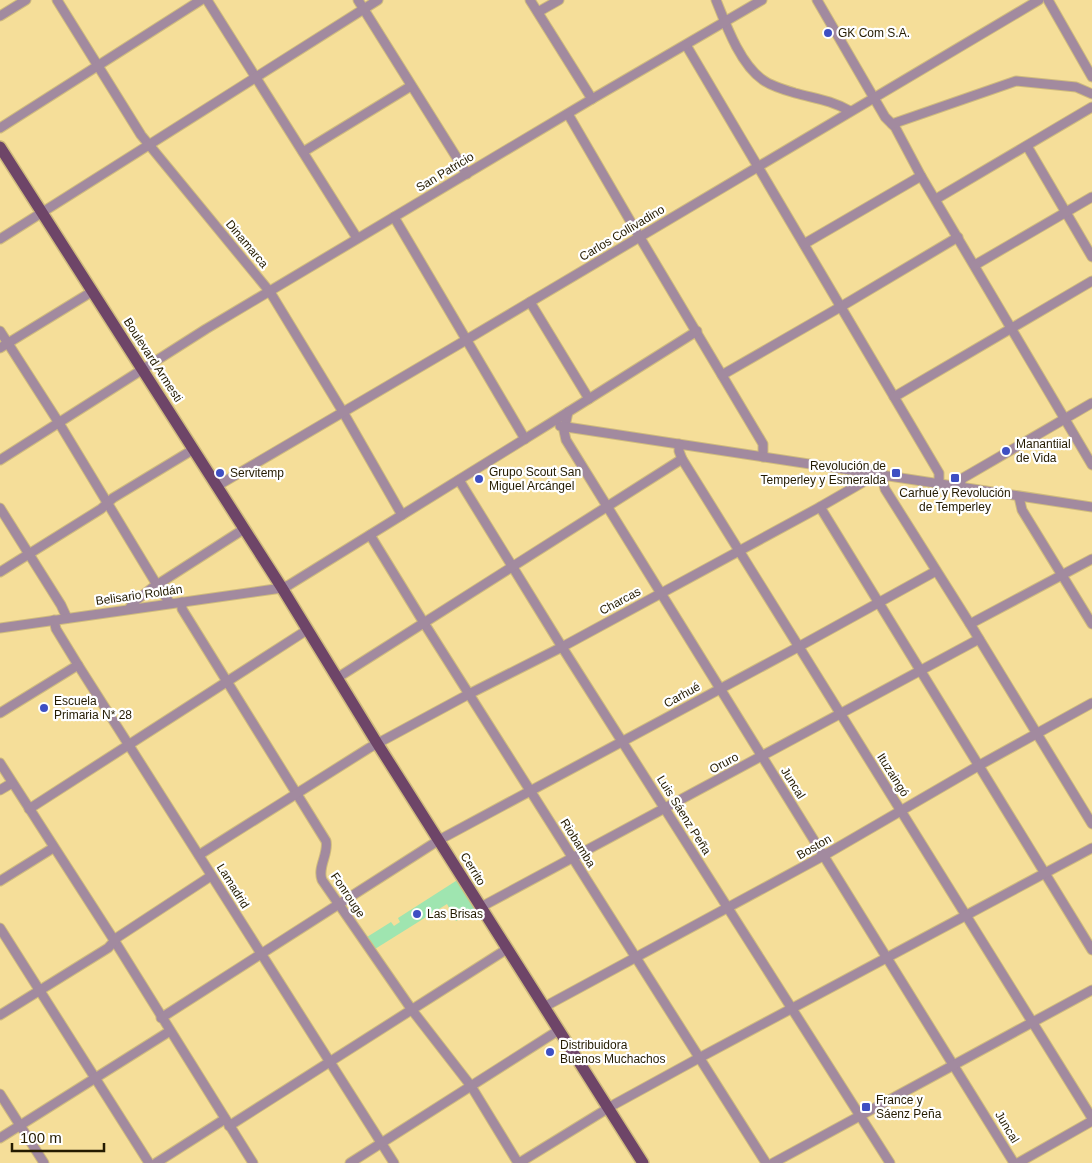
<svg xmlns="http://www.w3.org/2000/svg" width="1092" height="1163" font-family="Arial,sans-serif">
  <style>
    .green { fill: #9fe5b0 }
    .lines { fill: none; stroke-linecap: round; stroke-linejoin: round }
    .minor-casing { stroke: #cfbb7e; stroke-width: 11 }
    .major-casing { stroke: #cfbb7e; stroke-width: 14 }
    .minor { stroke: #a28a9f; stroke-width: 9 }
    .major { stroke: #6e4568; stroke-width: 11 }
    .poi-dot { fill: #3e4fc3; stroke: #fff; stroke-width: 2 }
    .labels { text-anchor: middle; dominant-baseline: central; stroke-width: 4.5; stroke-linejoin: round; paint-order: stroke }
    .poi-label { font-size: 12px; fill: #241b01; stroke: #fff; text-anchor: start }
    .street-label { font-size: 12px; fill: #241b01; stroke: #fff }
  </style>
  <rect width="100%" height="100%" fill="#f5de99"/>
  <polygon class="green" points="459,879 477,908 456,921 447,904 375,949 367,937 391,922 394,926 400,922 398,918"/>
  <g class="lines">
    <defs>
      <g id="minor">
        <polyline points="57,0 141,135 270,292 343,412 402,515"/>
        <polyline points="207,0 357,238"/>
        <polyline points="358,0 467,174"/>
        <polyline points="530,0 592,99"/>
        <path d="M716 0C726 25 740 64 763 80 771 86 785 90 795 93 817 99 830 100 850 111"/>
        <polyline points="817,0 885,117 895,127 921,176 1092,465"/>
        <polyline points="1048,0 1092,77"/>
        <polyline points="538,12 559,0"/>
        <polyline points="0,16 26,0"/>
        <polyline points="686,45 939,473 939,484"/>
        <polyline points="568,114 639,236 763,444 763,457"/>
        <polyline points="892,124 1016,81 1076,87 1092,94"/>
        <polyline points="0,128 201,0"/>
        <polyline points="1027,146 1092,257"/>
        <polyline points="303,152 411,86"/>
        <polyline points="936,199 1092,107"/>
        <polyline points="394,217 525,439"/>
        <polyline points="0,239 378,0"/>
        <polyline points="804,244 921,176"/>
        <polyline points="975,265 1092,197"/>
        <polyline points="530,302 589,399"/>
        <polyline points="0,331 59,423 157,585 170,603"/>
        <polyline points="0,348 93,291"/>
        <polyline points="722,375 842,306 958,237"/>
        <polyline points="894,397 1092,281"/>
        <polyline points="568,412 564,431 566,440 1014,1163"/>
        <polyline points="560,426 1092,507"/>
        <polyline points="679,444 679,451 682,459 1092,1118"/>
        <polyline points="0,460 206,329 592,99 762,0"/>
        <polyline points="885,476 883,482 885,489 970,624 1092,824"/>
        <polyline points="459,480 562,647 890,1163"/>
        <polyline points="217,486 466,340 1039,0"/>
        <polyline points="957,487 963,478 1092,403"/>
        <polyline points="1019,497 1022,510 1092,624"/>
        <polyline points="820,507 1092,950"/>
        <polyline points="0,508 61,605 67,618"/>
        <polyline points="370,535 424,623 766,1163"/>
        <polyline points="0,572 101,509 113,498 194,449"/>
        <path d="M182 602V609L326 841C329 854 317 867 322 880L412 1010 471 1086 518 1163"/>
        <polyline points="129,609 134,602 152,588 244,529"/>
        <polyline points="54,620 56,629 78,665 394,1163"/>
        <polyline points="970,624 1092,559"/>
        <polyline points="0,628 282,588 289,585 549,424 697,331"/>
        <polyline points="337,678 682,459"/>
        <polyline points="0,713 78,665"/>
        <polyline points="0,763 114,940 253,1163"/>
        <polyline points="0,790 12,783"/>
        <polyline points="29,809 307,630"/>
        <polyline points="199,855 369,748 469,694 562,647 820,507 865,481 869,473"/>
        <polyline points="0,881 53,848"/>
        <polyline points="481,907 979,639"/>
        <polyline points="0,928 149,1163"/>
        <polyline points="544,1007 823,856 978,766 1092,703"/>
        <polyline points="0,1015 108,948 118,937 211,876"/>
        <polyline points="161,1018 439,840 800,646 936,571"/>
        <polyline points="0,1094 44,1163"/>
        <polyline points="229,1126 507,949"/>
        <polyline points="0,1138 170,1031"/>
        <polyline points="156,1163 225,1119"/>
        <polyline points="350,1163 559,1030"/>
        <polyline points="519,1163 615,1104 699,1058 1092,848"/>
        <polyline points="773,1163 1092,990"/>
        <polyline points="1018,1163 1092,1121"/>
      </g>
      <polyline id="major" points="0,147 282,588 377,743 643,1163"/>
    </defs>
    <use href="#minor" class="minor-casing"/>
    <use href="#major" class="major-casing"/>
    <use href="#minor" class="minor"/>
    <use href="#major" class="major"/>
  </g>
  <g class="poi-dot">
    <circle cx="828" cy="33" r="5"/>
    <circle cx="1006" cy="451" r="5"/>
    <circle cx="220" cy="473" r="5"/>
    <rect x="891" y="468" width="10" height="10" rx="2.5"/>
    <rect x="950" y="473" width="10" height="10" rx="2.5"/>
    <circle cx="479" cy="479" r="5"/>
    <circle cx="44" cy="708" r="5"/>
    <circle cx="417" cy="914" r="5"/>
    <circle cx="550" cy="1052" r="5"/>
    <rect x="861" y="1102" width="10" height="10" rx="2.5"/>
  </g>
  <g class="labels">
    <g class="poi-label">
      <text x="838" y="33">GK Com S.A.</text>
      <text x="1016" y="444">Manantiial<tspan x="1016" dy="14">de Vida</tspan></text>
      <text x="886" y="466" text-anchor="end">Revolución de<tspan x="886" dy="14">Temperley y Esmeralda</tspan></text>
      <text x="489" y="472">Grupo Scout San<tspan x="489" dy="14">Miguel Arcángel</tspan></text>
      <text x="230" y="473">Servitemp</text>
      <text x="955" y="493" text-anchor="middle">Carhué y Revolución<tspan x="955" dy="14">de Temperley</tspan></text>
      <text x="54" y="701">Escuela<tspan x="54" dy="14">Primaria N* 28</tspan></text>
      <text x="427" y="914">Las Brisas</text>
      <text x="560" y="1045">Distribuidora<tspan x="560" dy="14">Buenos Muchachos</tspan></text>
      <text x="876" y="1100">France y<tspan x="876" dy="14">Sáenz Peña</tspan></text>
    </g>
    <g class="street-label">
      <text transform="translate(445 172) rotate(-31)">San Patricio</text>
      <text transform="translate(622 233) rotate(-31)">Carlos Collivadino</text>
      <text transform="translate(247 244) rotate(50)">Dinamarca</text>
      <text transform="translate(153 360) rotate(57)">Boulevard Armesti</text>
      <text transform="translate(139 595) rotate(-8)">Belisario Roldán</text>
      <text transform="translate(620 601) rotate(-28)">Charcas</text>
      <text transform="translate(682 695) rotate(-29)">Carhué</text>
      <text transform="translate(724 763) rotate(-28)">Oruro</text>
      <text transform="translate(893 775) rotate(58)">Ituzaingó</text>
      <text transform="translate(793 783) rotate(58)">Juncal</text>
      <text transform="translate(684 815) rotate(58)">Luis Sáenz Peña</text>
      <text transform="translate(578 843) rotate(58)">Riobamba</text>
      <text transform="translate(814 847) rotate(-30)">Boston</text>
      <text transform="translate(473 869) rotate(58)">Cerrito</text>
      <text transform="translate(233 886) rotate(58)">Lamadrid</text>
      <text transform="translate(348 895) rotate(56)">Fonrouge</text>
      <text transform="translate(1007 1127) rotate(59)">Juncal</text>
    </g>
  </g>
  <path d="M12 1143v8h92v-8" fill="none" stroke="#241b01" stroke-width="2.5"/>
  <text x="20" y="1143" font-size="15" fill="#241b01" stroke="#ffffff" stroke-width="4" paint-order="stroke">100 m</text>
</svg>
